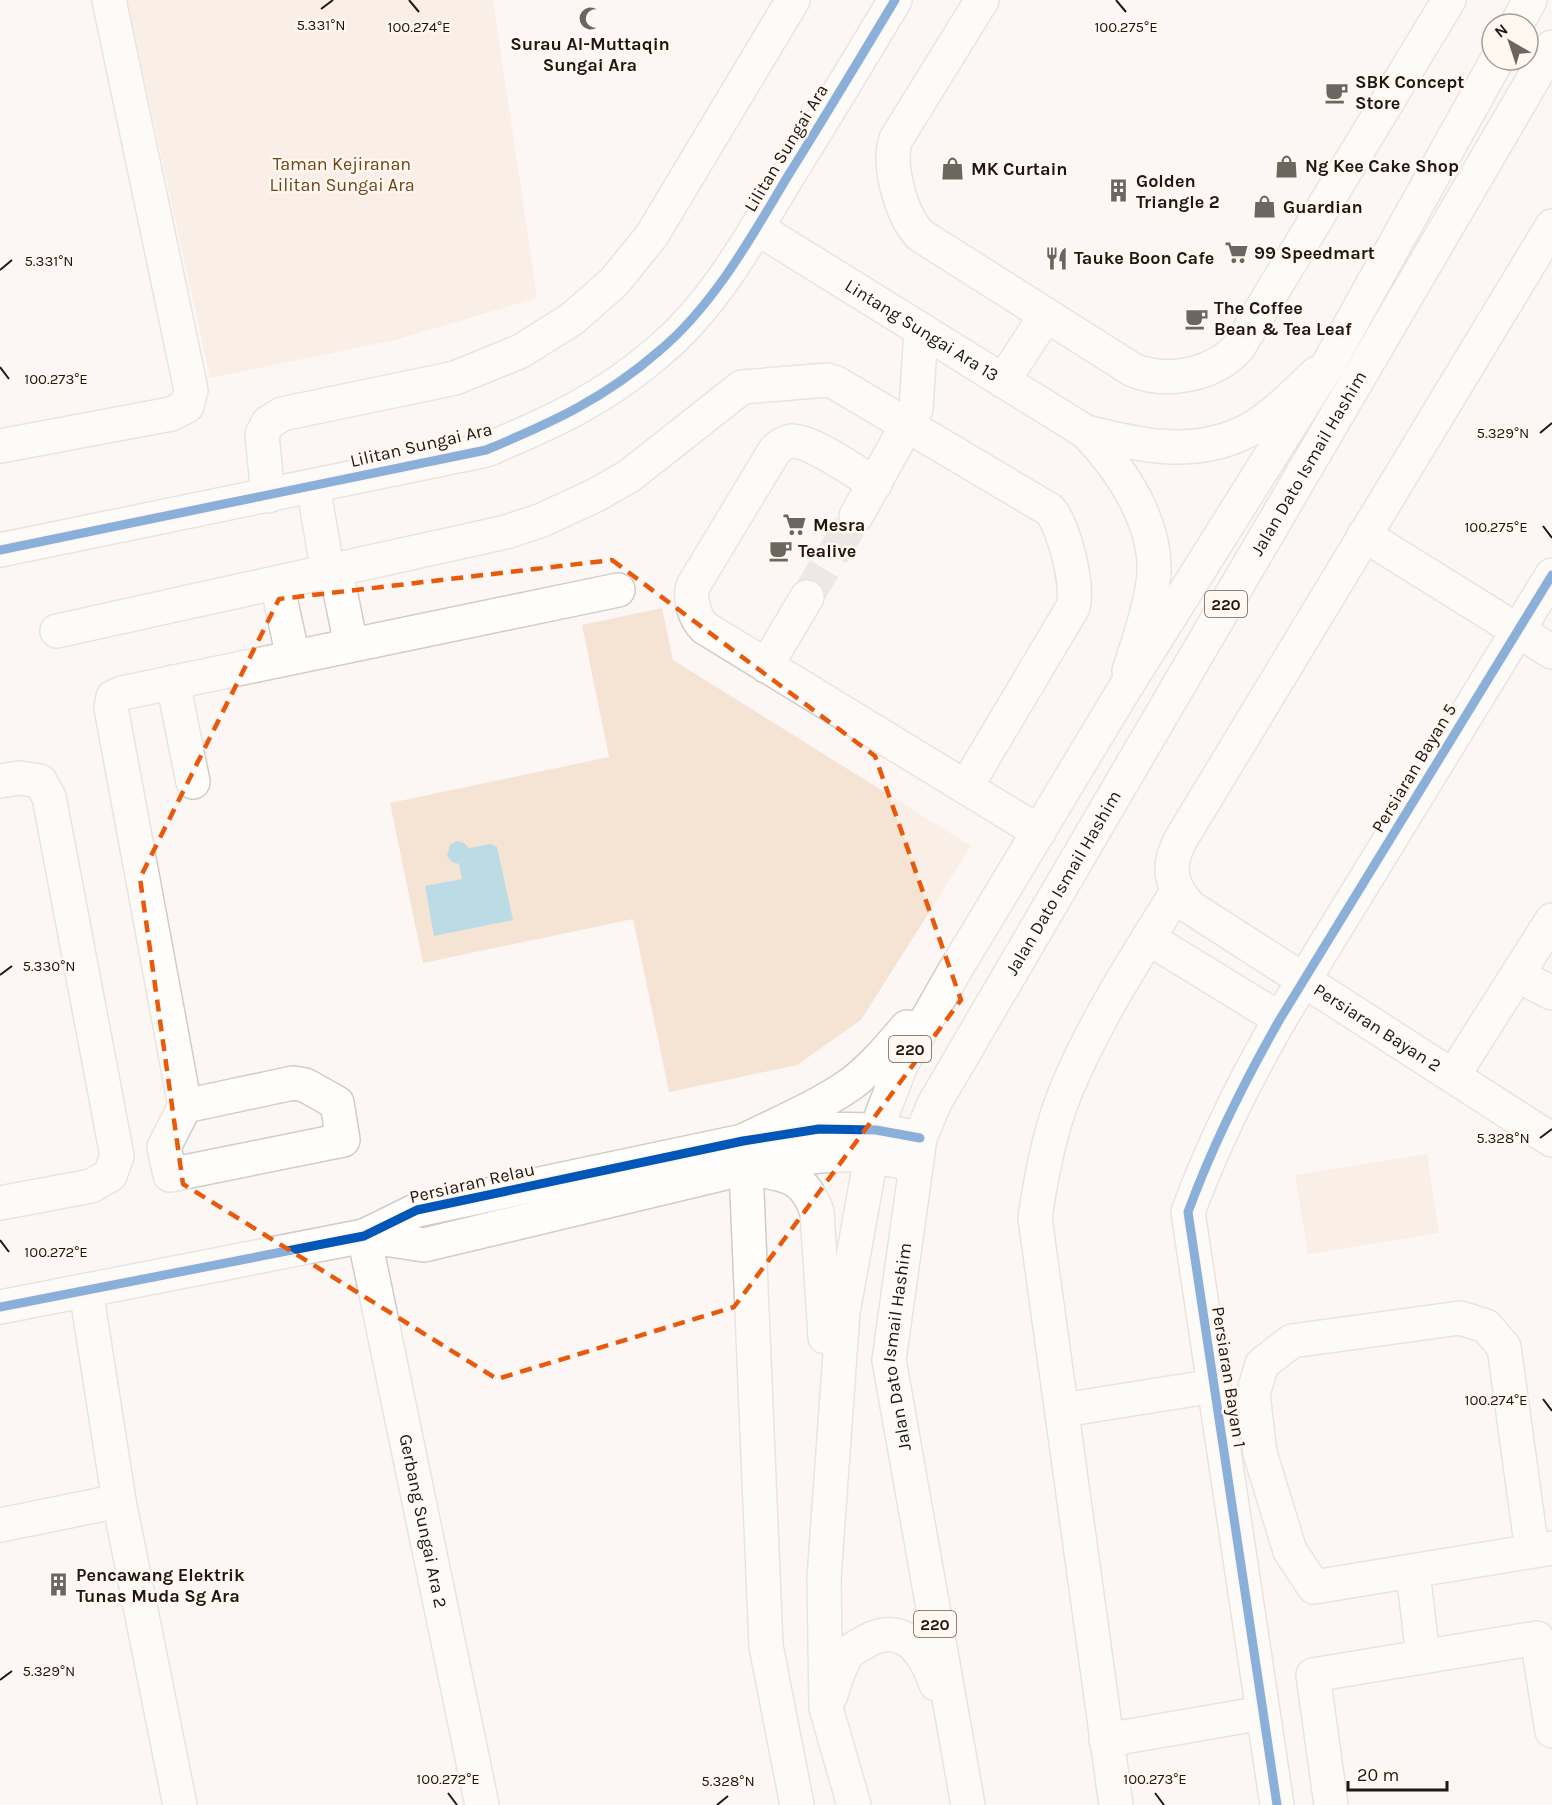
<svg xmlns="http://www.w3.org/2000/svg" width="1552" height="1805" font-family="Karla,sans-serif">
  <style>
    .green { fill: #f5e4d4 }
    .water { fill: #bcdce5 }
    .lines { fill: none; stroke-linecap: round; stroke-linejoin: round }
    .minor-tunnel { stroke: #dbd6d2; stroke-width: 33; stroke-dasharray: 33 16; stroke-linecap: butt }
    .minor-casing { stroke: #d2ccc7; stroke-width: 36 }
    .major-casing { stroke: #d2ccc7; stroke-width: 36 }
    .minor { stroke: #fffefd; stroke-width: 33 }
    .major { stroke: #fffefd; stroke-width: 33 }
    .cycleway-casing { stroke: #fff7f0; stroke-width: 13 }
    .cycleway { stroke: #0057b8; stroke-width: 9 }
    .marked { fill: none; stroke: #e8590c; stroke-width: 4.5; stroke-dasharray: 12 8; stroke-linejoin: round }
    .ticks { fill: none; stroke: #1f1812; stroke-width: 2 }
    .labels { text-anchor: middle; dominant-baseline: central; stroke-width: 5; stroke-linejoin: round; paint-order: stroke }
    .shield { fill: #fff7f0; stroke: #625b55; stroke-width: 1.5 }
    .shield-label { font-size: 16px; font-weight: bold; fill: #1f1812 }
    .poi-label { font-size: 18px; font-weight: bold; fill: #1f1812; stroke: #fff7f0; text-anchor: start }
    .street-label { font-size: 18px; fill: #1f1812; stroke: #fff7f0 }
    .park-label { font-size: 18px; fill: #6e4515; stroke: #fff7f0 }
    .ticks-label { font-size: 15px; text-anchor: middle; fill: #1f1812; stroke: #fff7f0; stroke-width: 5; stroke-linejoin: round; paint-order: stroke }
  </style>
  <rect width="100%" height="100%" fill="#fcf7f4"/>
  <g class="green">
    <polygon points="127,0 493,0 537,298 395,340 210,378"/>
    <polygon points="662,608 673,660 971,846 861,1020 797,1065 669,1092 633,919 423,963 390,803 609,757 582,625"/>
    <polygon points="1427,1154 1439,1233 1308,1254 1295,1175"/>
  </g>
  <polygon class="water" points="457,841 464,843 469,848 491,844 497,847 513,920 434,936 425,886 462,879 459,864 452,862 447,856 450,845"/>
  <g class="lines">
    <polyline class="minor-tunnel" points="807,597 856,516"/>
    <defs>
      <g id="minor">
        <path d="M982 0 896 139C887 164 901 215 920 235L1133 370C1167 384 1213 375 1238 348L1449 0"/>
        <path id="s1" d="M1552 226 1181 839C1166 867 1170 884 1190 907L1552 1140"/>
        <path id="s2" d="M757 228 1086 432C1122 470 1161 527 1153 583 1149 613 1138 642 1129 671"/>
        <polyline points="1003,381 1046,315"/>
        <path d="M1086 432C1137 445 1190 457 1241 434 1270 421 1294 394 1317 373"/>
        <polyline points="0,446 171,414 187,406 191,390 109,0"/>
        <path d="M875 484C857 473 811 440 791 441 785 442 780 446 775 450L693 586C689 599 695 619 705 628L1039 832"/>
        <polyline points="313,486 328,573"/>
        <polyline points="268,496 262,434 268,423 282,414 455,378 521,351 572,319 614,282 652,235 793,0"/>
        <polyline points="856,516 916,409 921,330"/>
        <polyline points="1364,535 1552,652"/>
        <path d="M0 550 486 450C553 422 604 399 659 351 713 306 751 238 786 179 823 120 859 60 895 0"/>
        <polyline points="336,571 351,645"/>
        <polyline points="277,584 293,657"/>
        <path d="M57 631 506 532 542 520 596 495 629 476 742 387 827 380 836 383 1050 510C1064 527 1079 585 1073 607L966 787"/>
        <polyline points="766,666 807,597"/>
        <polyline points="173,682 193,782"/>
        <polyline points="0,781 19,778 40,781 49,797 117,1156 110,1175 91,1186 0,1203"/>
        <polyline points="1148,938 1280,1019"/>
        <polyline points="1517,975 1552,993"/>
        <polyline points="1453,1076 1552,920"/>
        <polygon points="293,1083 305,1085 337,1103 343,1140 170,1175 164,1147 185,1106"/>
        <polyline points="185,1106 111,708 113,697 122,693 618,590"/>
        <polyline points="746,1168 766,1646 797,1805"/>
        <path id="s3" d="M364 1236 482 1805"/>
        <path d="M364 1236 424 1245 746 1168C787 1161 829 1151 870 1156 886 1158 901 1162 916 1165"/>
        <polyline points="86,1290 119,1501 180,1805"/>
        <polyline points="0,1307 364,1236 417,1210 743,1141 819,1129 876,1130 920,1138"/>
        <polyline points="1063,1410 1214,1386"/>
        <polyline points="0,1525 119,1501"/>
        <polyline points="1532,1551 1504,1347 1486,1326 1460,1318 1292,1341 1262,1364 1253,1394 1260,1453 1290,1551 1314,1587 1552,1548"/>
        <polyline points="1413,1572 1423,1657"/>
        <polyline points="1106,1740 1263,1713"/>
        <path d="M1116 1805 1035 1218C1041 1176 1049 1133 1065 1093 1094 1022 1137 956 1177 892"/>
        <path d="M1277 1805 1188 1212C1213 1144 1244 1082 1280 1019L1552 575"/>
        <polyline points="1331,1805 1313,1675 1537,1638 1552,1731"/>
      </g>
      <g id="major">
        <polyline points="1517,24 1530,0"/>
        <path d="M743 1141C779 1123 818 1107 851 1084 872 1068 890 1047 907 1027"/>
        <path d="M746 1168C783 1175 803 1172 817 1212L825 1337"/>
        <path d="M831 1695C835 1681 840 1663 849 1652 853 1648 861 1645 865 1642 904 1620 924 1651 936 1684"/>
        <polyline points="854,1805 826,1708 824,1578 843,1312 876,1130 901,1065 954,972 1122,693 1329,363 1497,60"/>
        <path id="s4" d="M968 1805 889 1360 920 1138 934 1104 1552 47"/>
      </g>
    </defs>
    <use href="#minor" class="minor-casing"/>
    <use href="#major" class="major-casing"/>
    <use href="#minor" class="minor"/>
    <use href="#major" class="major"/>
    <defs>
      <g id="cycleway">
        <path d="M0 550 486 450C553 422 604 399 659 351 713 306 751 238 786 179 823 120 859 60 895 0"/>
        <polyline points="0,1307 364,1236 417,1210 743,1141 819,1129 876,1130 920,1138"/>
        <path d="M1277 1805 1188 1212C1213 1144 1244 1082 1280 1019L1552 575"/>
      </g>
    </defs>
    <use href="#cycleway" class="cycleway-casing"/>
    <use href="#cycleway" class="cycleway"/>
  </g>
  <path d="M0 0H1552V1805H0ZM612 560 875 756 961 1000 734 1307 497 1379 183 1184 140 878 279 599Z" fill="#fcf7f4" fill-opacity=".55" fill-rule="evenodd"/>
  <path class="marked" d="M612 560 875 756 961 1000 734 1307 497 1379 183 1184 140 878 279 599Z"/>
  <path class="ticks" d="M409 0 419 12M1116 0 1126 12M321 9 333 0M0 270 12 260M0 367 9 379M1540 433 1552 423M1543 526 1552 538M0 975 12 966M1540 1138 1552 1129M0 1240 9 1252M1543 1399 1552 1411M0 1680 12 1671M448 1793 457 1805M1155 1793 1164 1805M717 1805 728 1796"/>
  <defs>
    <symbol id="mosque-bare" viewBox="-9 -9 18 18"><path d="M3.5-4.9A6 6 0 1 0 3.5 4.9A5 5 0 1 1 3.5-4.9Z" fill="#6c6661" stroke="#fff7f0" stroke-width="2.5" paint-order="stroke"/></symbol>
    <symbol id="cafe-bare" viewBox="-9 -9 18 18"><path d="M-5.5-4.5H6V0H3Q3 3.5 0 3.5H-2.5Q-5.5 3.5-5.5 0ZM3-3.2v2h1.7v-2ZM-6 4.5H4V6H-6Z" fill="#6c6661" stroke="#fff7f0" stroke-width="2.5" paint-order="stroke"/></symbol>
    <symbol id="shop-bare" viewBox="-9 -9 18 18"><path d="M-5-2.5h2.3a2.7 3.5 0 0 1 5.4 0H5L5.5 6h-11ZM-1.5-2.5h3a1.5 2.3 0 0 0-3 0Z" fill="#6c6661" stroke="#fff7f0" stroke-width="2.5" paint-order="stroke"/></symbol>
    <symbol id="building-bare" viewBox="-9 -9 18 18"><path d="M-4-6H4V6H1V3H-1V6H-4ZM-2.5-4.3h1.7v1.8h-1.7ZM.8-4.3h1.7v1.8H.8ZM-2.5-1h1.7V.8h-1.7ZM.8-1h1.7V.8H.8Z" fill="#6c6661" stroke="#fff7f0" stroke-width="2.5" paint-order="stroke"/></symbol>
    <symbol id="supermarket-bare" viewBox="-9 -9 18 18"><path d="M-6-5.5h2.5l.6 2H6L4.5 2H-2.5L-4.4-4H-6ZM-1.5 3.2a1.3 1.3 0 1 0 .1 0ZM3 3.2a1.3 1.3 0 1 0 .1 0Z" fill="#6c6661" stroke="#fff7f0" stroke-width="2.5" paint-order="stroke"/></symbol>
    <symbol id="restaurant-bare" viewBox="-9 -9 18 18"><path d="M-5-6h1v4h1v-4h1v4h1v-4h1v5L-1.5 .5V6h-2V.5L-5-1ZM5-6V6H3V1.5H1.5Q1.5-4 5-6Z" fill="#6c6661" stroke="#fff7f0" stroke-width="2.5" paint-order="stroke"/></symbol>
  </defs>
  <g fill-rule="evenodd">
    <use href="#mosque-bare" x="574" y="2" width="33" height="33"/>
    <use href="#cafe-bare" x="1320" y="76" width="33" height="33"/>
    <use href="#shop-bare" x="1270" y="150" width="33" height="33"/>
    <use href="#shop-bare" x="936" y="152" width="33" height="33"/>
    <use href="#building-bare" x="1102" y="174" width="33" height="33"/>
    <use href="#shop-bare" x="1248" y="190" width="33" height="33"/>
    <use href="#supermarket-bare" x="1220" y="236" width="33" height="33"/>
    <use href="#restaurant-bare" x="1040" y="242" width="33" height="33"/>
    <use href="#cafe-bare" x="1180" y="302" width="33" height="33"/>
    <use href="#supermarket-bare" x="778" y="508" width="33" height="33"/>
    <use href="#cafe-bare" x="764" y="534" width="33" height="33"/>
    <use href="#building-bare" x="42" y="1568" width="33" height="33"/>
  </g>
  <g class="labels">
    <g class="shield">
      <rect x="1205" y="591" width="42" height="26" rx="4.5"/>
      <rect x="889" y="1036" width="42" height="26" rx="4.5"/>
      <rect x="914" y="1611" width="42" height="26" rx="4.5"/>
    </g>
    <g class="shield-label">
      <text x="1226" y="604">220</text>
      <text x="910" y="1049">220</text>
      <text x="935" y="1624">220</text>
    </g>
    <g class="poi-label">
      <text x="590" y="44" text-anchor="middle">Surau Al-Muttaqin<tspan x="590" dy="21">Sungai Ara</tspan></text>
      <text x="1355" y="82">SBK Concept<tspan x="1355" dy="21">Store</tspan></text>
      <text x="1305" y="166">Ng Kee Cake Shop</text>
      <text x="971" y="169">MK Curtain</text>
      <text x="1136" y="181">Golden<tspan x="1136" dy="21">Triangle 2</tspan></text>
      <text x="1283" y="207">Guardian</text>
      <text x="1254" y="253">99 Speedmart</text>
      <text x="1074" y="258">Tauke Boon Cafe</text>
      <text x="1214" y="308">The Coffee<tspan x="1214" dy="21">Bean &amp; Tea Leaf</tspan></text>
      <text x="813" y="525">Mesra</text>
      <text x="798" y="551">Tealive</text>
      <text x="76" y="1575">Pencawang Elektrik<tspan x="76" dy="21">Tunas Muda Sg Ara</tspan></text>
    </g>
    <g class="street-label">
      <text transform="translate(786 148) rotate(-59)">Lilitan Sungai Ara</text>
      <text stroke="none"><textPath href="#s2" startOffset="194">Lintang Sungai Ara 13</textPath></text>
      <text transform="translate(421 445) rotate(-13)">Lilitan Sungai Ara</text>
      <text stroke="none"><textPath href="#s4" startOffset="1455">Jalan Dato Ismail Hashim</textPath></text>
      <text transform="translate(1414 768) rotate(-59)">Persiaran Bayan 5</text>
      <text stroke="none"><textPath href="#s4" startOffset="969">Jalan Dato Ismail Hashim</textPath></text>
      <text stroke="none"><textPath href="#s1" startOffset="1014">Persiaran Bayan 2</textPath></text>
      <text transform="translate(472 1183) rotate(-13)">Persiaran Relau</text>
      <text stroke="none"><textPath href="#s4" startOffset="465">Jalan Dato Ismail Hashim</textPath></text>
      <text transform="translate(1229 1377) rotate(81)">Persiaran Bayan 1</text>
      <text stroke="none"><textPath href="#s3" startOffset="291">Gerbang Sungai Ara 2</textPath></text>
    </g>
    <g class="park-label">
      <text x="342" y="164">Taman Kejiranan<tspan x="342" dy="21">Lilitan Sungai Ara</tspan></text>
    </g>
  </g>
  <g class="ticks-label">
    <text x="321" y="30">5.331°N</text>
    <text x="419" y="32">100.274°E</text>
    <text x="1126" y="32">100.275°E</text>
    <text x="49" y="266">5.331°N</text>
    <text x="56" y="384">100.273°E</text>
    <text x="1503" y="438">5.329°N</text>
    <text x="1496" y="532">100.275°E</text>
    <text x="49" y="971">5.330°N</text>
    <text x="1503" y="1143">5.328°N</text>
    <text x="56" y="1257">100.272°E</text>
    <text x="1496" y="1405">100.274°E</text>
    <text x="49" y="1676">5.329°N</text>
    <text x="448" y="1784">100.272°E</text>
    <text x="1155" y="1784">100.273°E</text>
    <text x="728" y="1786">5.328°N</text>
  </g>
  <g transform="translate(1510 42) rotate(321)"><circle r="28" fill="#fff7f0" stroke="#a59e97" stroke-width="1.5"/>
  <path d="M0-4.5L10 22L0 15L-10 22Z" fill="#6c6661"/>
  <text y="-9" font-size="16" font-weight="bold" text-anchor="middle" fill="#1f1812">N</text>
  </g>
  <path d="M1348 1781v9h99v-9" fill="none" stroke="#1f1812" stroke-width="3"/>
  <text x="1357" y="1781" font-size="18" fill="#1f1812" stroke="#fff7f0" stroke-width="4.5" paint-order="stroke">20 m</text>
</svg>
